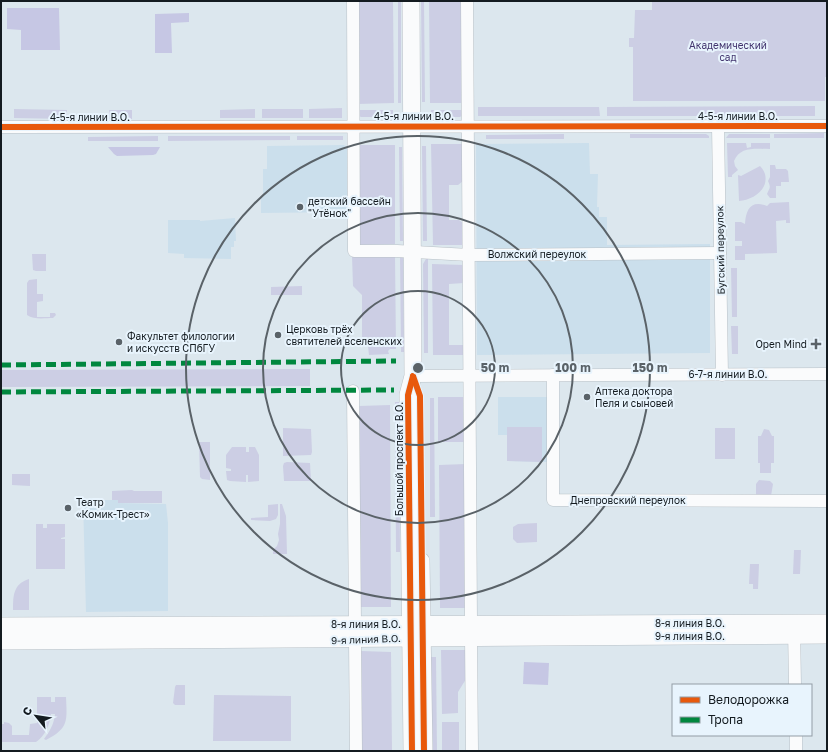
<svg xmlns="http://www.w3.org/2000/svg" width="828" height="752" font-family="'Golos Text',sans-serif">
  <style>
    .built { fill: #cbdfec }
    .green { fill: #cccee4 }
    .forest { fill: #c6c7e4 }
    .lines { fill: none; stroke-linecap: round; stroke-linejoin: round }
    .street-casing { stroke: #b9c1c7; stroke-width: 13 }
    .secondary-casing { stroke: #b9c1c7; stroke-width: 18 }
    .street { stroke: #fafbfc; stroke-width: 12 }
    .secondary { stroke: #fafbfc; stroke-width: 17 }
    .quiet { stroke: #00873e; stroke-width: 5; stroke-dasharray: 10 5; stroke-linecap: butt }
    .cycleway-casing { stroke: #e8f4fd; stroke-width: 8 }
    .cycleway { stroke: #e8590c; stroke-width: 6 }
    .ring { fill: none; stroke: #5a6268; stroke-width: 2 }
    .poi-dot { fill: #5a6268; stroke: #e8f4fd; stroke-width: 1.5 }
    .labels { text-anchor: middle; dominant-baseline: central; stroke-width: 4; stroke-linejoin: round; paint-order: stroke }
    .park-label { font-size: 10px; fill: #43366f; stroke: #e8f4fd }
    .street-label { font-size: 10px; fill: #141b20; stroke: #e8f4fd }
    .poi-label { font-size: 10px; fill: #141b20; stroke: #e8f4fd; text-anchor: start }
    .centre { fill: #5a6268; stroke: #e8f4fd; stroke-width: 2 }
    .ring-label { font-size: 12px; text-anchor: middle; font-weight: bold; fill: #5a6268; stroke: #e8f4fd; stroke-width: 4; stroke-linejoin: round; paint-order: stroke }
  </style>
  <rect width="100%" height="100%" fill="#dce7ee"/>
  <g class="built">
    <polygon points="589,143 590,174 598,174 597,207 599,207 599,217 607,217 607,245 710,244 710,353 477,355 476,144"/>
    <polygon points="344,145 347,148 347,212 261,213 261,197 263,197 263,169 267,169 267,146"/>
    <polygon points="235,218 236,241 234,241 234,247 231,247 231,259 184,258 184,254 168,253 168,220 200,220 200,221"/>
    <polygon points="498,397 548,397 548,462 507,461 507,435 498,435"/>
    <polygon points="83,500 118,500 118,503 166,504 168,523 168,611 86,612"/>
  </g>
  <g class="green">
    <polygon points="357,1 393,1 394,103 357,104"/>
    <rect x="398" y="1" width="3" height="102"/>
    <polygon points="421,1 424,1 425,102 422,102"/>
    <polygon points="429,1 464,1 464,103 430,103"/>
    <polygon points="652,1 827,1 827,77 825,77 825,101 633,101 633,47 629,47 629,38 634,38 635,10 652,10"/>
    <polygon points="815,106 815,116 607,116 607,107"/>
    <polygon points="478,107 599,107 600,116 478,116"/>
    <polygon points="342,108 342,118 309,118 309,109"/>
    <polygon points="14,109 67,110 67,119 14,118"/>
    <polygon points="255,109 255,118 220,118 220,110"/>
    <rect x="262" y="109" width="41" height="9"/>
    <rect x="109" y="110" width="23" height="9"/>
    <polygon points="358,110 393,110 393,117 361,117 359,116"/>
    <polygon points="431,110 465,110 463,115 460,117 431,117"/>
    <polygon points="824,133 824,138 774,138 774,134"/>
    <polygon points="564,134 564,139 486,139 486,135"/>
    <polygon points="630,134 706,134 709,136 709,138 630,138"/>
    <polygon points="729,134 770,134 770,138 726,138"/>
    <polygon points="158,136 158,141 88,141 88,137"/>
    <polygon points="168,136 290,136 290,140 168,141"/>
    <rect x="297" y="136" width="46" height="4"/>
    <path d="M727 143H746L747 148 751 147V143H770V149C756 149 740 146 734 161L735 166 738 170 732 175V177H728Z"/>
    <polygon points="431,144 463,144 463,181 458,185 449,185 449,220 459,220 464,224 464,245 433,245"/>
    <polygon points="357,145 395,145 395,244 358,245"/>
    <polygon points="422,146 426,146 427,241 423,241"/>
    <polygon points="399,147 402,147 403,241 400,241"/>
    <path d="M770 165H775L776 169H786L788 171 789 182H781V186H776V198H770L767 194C770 187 771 188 768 181L770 177Z"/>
    <path d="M760 166C762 168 764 171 765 174 769 190 752 200 739 201L738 175 741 176Z"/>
    <path d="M789 202 790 223H786V220L776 221 777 253 745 254V260H735V246H742V241H735V222H741L745 224C746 209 751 200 767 206L770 203Z"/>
    <polygon points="32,254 46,254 46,271 36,271 33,270"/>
    <polygon points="400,255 403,257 404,352 401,352"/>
    <polygon points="352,256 395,256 396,349 390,349 388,351 389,354 369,355 368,346 367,344 362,344 362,295 353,286"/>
    <polygon points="426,259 428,259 428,353 424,353 423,264"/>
    <polygon points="432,264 464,265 464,283 449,284 449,345 464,345 464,355 433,355"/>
    <polygon points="731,268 737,268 737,317 732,317"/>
    <path d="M37 279V294H43V301L37 302V317H50V313H55L56 315 53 318C45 318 34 320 27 315V283L29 280Z"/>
    <polygon points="302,286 302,295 271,295 271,287"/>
    <polygon points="731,326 738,326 738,354 732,354"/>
    <polygon points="310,369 310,386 1,387 1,370"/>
    <rect x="438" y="397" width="27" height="45"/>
    <polygon points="430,398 434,398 435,517 430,517"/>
    <polygon points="395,402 399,402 400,552 396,552"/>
    <polygon points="390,405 391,607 359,607 359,406"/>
    <polygon points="507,427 542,427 542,462 507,461"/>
    <polygon points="283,428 311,429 312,452 311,455 283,456"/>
    <rect x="715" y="428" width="20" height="31"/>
    <polygon points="764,429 769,430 772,436 774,436 774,463 771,463 771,473 760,473 760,463 758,463 758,436 761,436"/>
    <polygon points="199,442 210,442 210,480 202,479 200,477"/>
    <polygon points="232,447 246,447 246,452 249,452 249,447 255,447 259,455 259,481 248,482 248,475 246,475 246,482 230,481 227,480 226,471 231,471 231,469 226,468 226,455"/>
    <polygon points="287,462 310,463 311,481 284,481 283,466 284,463"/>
    <polygon points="466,464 467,608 440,608 439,465"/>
    <polygon points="12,474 30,474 30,486 12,485"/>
    <polygon points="759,480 770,481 773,484 771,496 756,496 756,484"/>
    <polygon points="132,490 134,491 162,491 162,503 118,503 118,500 112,500 112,491"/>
    <polygon points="278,504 278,515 276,519 270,521 251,520 251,518 268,517 268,505"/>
    <polygon points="280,504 282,504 286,516 287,554 273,554 273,550 277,546 279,540 278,534 280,524"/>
    <polygon points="537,523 537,542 517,543 513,539 513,527 518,524"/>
    <polygon points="36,524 43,524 43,528 47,528 47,524 65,524 65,537 61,538 61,539 65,539 65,569 36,569"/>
    <polygon points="794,550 801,550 800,574 793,574"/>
    <polygon points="750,564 759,564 758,589 753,589 753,584 749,584"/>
    <path d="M29 579V610H13C13 596 13 584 29 579Z"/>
    <polygon points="441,650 466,650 466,679 458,692 458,713 442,714"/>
    <polygon points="361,651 391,652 392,751 361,751"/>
    <polygon points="431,657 436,657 437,751 432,751"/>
    <polygon points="176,685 185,685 185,705 175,705 173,703 175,687"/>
    <polygon points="214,695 291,696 291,741 213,741"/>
    <path d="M37 697H51V702H55V697H66C67 721 69 728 46 740L44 739C50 731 54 724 55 714H51C50 724 45 736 36 742H1V724H4V722L9 723 12 726V735H29L30 724 37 723Z"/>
    <rect x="442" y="722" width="17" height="29"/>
  </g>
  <g class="forest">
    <polygon points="7,8 59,8 60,50 21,50 21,30 7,29"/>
    <polygon points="189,13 189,22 171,23 172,53 155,53 155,14"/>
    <polygon points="108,147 160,147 156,154 153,155 117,156 114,154"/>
    <polygon points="524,662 549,663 548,685 523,684"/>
  </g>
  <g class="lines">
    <defs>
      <g id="street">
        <polyline points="353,1 354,251 397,251 469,255 720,253"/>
        <polyline points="467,1 471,623"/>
        <polyline points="718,126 722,375"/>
        <polyline points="1,127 827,126"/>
        <polyline points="553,375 553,500 827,501"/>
        <polyline points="413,376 827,374"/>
        <polyline points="353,391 355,624"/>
        <polyline points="794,628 795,685"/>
        <polyline points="471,637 472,751"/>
        <polyline points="355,640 356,751"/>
        <polyline points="796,735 796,751"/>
      </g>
      <g id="secondary">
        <polyline points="411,1 413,376 408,395 412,751"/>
        <polyline points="421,561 424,751"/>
        <polyline points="1,626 827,623"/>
        <polyline points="1,641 827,635"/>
      </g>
    </defs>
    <use href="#street" class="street-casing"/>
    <use href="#secondary" class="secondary-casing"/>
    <use href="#street" class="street"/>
    <use href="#secondary" class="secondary"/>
    <g class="quiet">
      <polyline points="1,365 396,361"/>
      <polyline points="1,392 394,390"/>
    </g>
    <defs>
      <g id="cycleway">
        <polyline points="1,127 827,126"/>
        <polyline points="413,376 420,396 424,751"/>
        <polyline points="412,751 408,395 413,376"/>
      </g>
    </defs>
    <use href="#cycleway" class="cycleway-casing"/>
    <use href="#cycleway" class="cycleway"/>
  </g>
  <g class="ring">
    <circle cx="418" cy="368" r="77"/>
    <circle cx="418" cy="368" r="155"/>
    <circle cx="418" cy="368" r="232"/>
  </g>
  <g class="poi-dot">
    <circle cx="300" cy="207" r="4"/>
    <circle cx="278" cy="335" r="4"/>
    <circle cx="119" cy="342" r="4"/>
    <path d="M814 338h4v4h4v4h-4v4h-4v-4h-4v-4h4z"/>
    <circle cx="587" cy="397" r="4"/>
    <circle cx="68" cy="508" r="4"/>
  </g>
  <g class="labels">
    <g class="park-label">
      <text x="728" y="45">Академический<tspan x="728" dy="12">сад</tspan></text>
    </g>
    <g class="street-label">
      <text x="414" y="116">4-5-я линии В.О.</text>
      <text x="738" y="116">4-5-я линии В.О.</text>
      <text x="90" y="117">4-5-я линии В.О.</text>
      <text transform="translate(720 250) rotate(-91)">Бугский переулок</text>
      <text x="537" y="254">Волжский переулок</text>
      <text x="728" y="374">6-7-я линии В.О.</text>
      <text transform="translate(399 459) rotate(-90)">Большой проспект В.О.</text>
      <text x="628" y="500">Днепровский переулок</text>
      <text x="690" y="623">8-я линия В.О.</text>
      <text x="366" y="624">8-я линия В.О.</text>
      <text x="690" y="636">9-я линия В.О.</text>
      <text transform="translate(366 639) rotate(-2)">9-я линия В.О.</text>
    </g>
    <g class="poi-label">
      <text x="308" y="201">детский бассейн<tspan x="308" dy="12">"Утёнок"</tspan></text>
      <text x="286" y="329">Церковь трёх<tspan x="286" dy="12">святителей вселенских</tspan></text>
      <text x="127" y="336">Факультет филологии<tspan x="127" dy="12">и искусств СПбГУ</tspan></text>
      <text x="807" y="344" text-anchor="end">Open Mind</text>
      <text x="595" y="391">Аптека доктора<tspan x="595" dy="12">Пеля и сыновей</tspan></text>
      <text x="76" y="502">Театр<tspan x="76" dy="12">«Комик-Трест»</tspan></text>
    </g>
  </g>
  <circle cx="418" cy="368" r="6" class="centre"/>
  <g class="ring-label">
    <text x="495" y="372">50 m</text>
    <text x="573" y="372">100 m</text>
    <text x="650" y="372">150 m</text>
  </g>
  <rect width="828" height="752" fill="none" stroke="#141b20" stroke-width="4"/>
  <rect x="672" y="684" width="140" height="52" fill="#e8f4fd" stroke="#939da5"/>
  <rect x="680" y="697" width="20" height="6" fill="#e8590c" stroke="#939da5"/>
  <text x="708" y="704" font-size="12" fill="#141b20">Велодорожка</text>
  <rect x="680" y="717" width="20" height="6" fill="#00873e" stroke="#939da5"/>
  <text x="708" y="724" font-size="12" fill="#141b20">Тропа</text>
  <g transform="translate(36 716) rotate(300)" stroke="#e8f4fd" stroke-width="3" paint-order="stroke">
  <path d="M0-3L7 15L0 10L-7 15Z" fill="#141b20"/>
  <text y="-6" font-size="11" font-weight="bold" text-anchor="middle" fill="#141b20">С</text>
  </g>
</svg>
